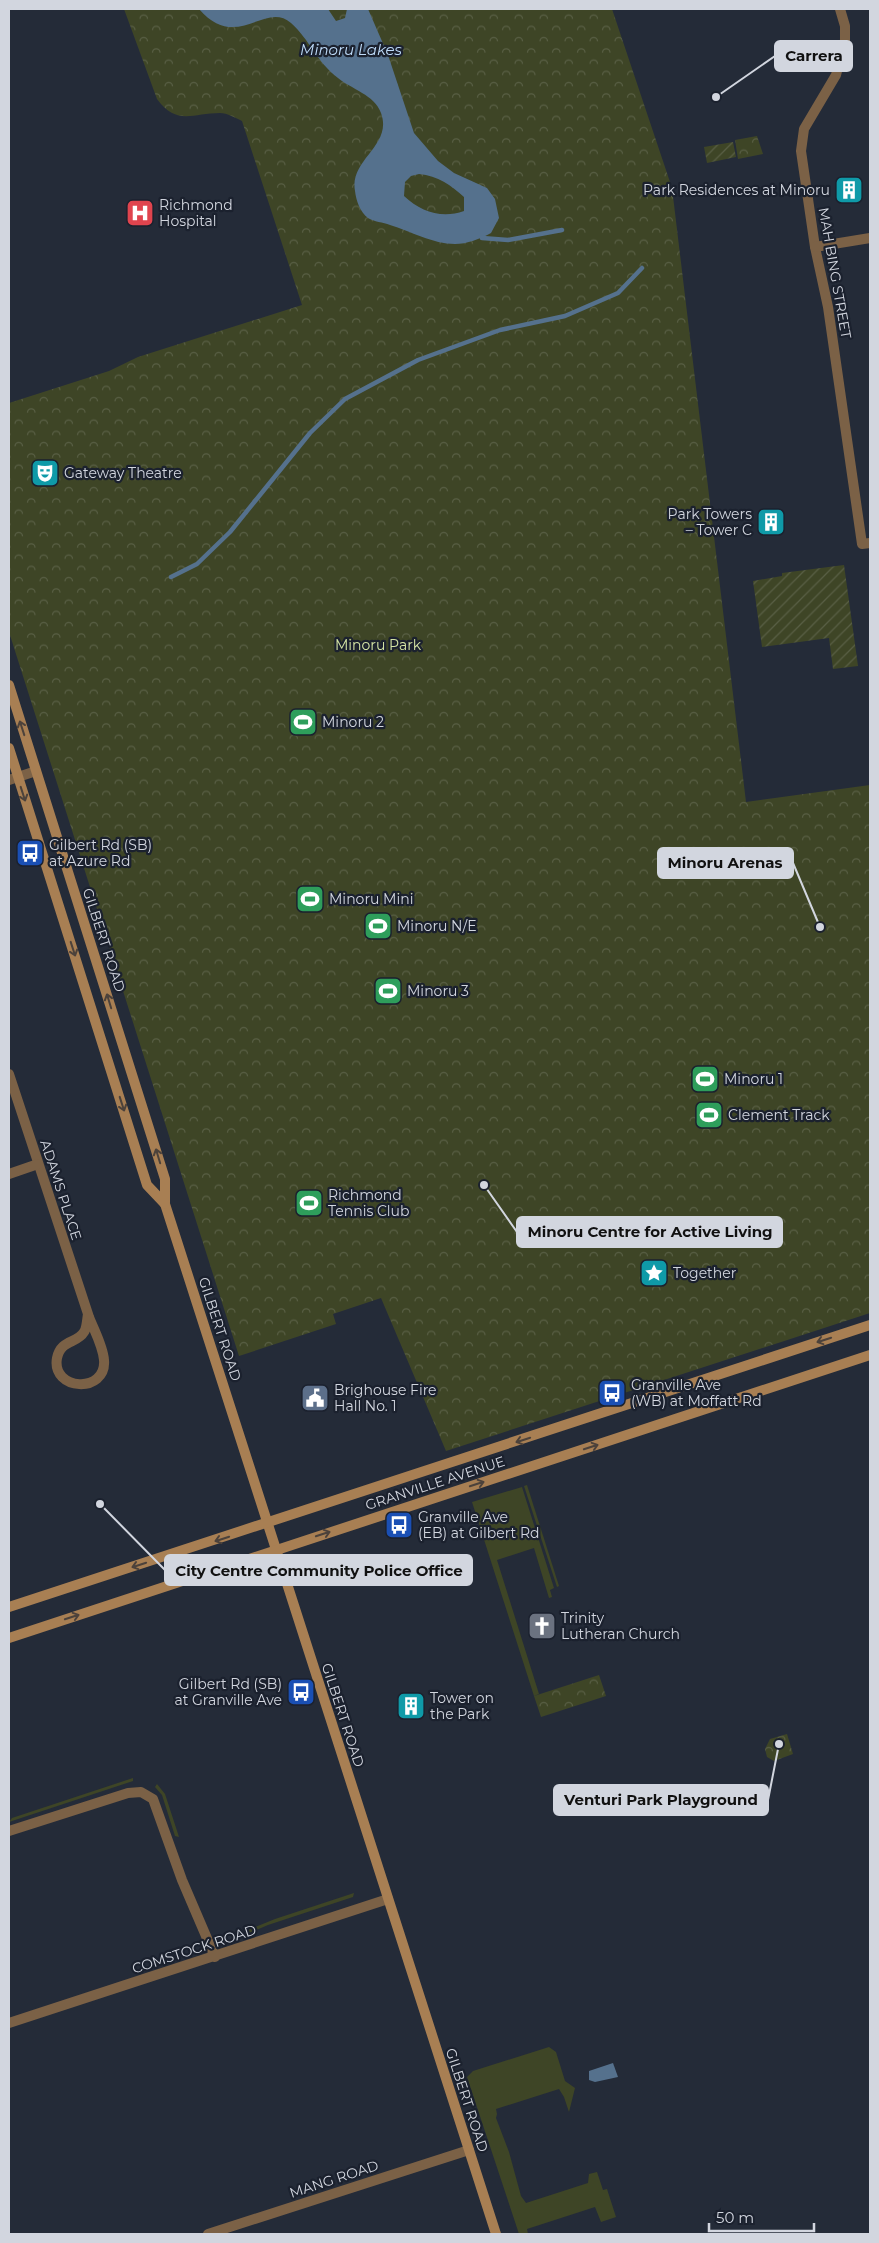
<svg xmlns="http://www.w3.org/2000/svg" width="879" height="2243" font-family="Montserrat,sans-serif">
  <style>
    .grass { fill: #3e4526 }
    .park { fill: url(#park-crowns) }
    .garden { fill: url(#garden-furrows) }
    .water { fill: #55718d; fill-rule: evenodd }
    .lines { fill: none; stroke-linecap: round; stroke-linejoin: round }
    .stream { stroke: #55718d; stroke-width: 4.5 }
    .street { stroke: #7b6146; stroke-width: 10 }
    .secondary { stroke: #a87f53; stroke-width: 10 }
    .oneway { stroke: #4c423b }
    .labels { text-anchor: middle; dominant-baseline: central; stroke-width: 4.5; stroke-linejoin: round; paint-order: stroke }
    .poi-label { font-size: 14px; fill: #d2d6df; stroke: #1b212e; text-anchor: start }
    .street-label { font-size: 14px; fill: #d2d6df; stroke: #1b212e }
    .park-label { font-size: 14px; fill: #d6e6a5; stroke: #1b212e }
    .water-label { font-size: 15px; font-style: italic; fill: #bfdcfa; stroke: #1b212e }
    .leader { fill: none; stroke: #d2d6df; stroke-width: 2 }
    .callout-dot { fill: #d2d6df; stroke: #1b212e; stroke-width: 2 }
    .callout { fill: #d2d6df; stroke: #d2d6df; stroke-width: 2 }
    .callout-label { font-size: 15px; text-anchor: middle; font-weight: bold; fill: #111 }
  </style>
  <defs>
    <pattern id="park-crowns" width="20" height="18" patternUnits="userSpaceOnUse" patternTransform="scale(1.25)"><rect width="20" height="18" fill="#3e4526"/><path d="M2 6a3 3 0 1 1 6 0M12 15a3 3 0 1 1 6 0" fill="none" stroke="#595f45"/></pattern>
    <pattern id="garden-furrows" width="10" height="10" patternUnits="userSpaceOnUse" patternTransform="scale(1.25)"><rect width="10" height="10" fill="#3e4526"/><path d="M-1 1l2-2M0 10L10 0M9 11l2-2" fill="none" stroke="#595f45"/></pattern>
  </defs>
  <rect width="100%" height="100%" fill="#242b38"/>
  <g class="grass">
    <polygon points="527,1485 559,1586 557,1587 524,1486"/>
    <polygon points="522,1487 554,1588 550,1590 552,1597 549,1598 534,1548 497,1560 539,1694 534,1696 472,1502"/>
    <polygon points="133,1778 133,1781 9,1822 12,1818"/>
    <polygon points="157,1784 165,1794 179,1837 175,1836 162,1795 155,1787"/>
    <polygon points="354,1893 353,1897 268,1925 235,1939 231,1937 275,1919"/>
    <polygon points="549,2047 556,2052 565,2081 575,2088 569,2112 564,2097 559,2089 496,2109 497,2114 496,2118 509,2152 521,2196 526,2203 588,2183 589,2174 597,2172 603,2190 607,2189 616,2217 601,2222 595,2207 527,2229 528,2234 519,2234 467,2077 473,2071"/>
  </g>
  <g class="park">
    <path d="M124 9H612L672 188 746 802 870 785V1313L446 1451 381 1298 333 1314 336 1324 239 1356 9 632V403L109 371 138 357 302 305 242 121C236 118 227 113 220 113 192 113 177 126 157 99Z"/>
    <polygon points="757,136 763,154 738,159 735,140"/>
    <polygon points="599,1675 606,1696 541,1717 534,1696"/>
    <polygon points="787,1734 793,1754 774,1761 767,1757 765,1749 770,1739"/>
  </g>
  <g class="garden">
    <polygon points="733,142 736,157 707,163 704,147"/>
    <polygon points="844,565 858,666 833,669 829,638 762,647 753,581 782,576 782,573"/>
  </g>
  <g class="water">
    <path d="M199 9H328L336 21 345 18 347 9H368L388 55 414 133 438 161 454 173 487 188 495 199 499 218 491 233C480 239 467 244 455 244 433 244 410 231 390 225 383 222 374 222 368 218 360 212 356 200 355 191 349 159 393 146 381 113 375 95 351 89 338 78 316 61 310 40 291 23 265 0 237 53 199 9ZM419 174C438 176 451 185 464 197V211C442 219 421 212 404 196L405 182 411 176Z"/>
    <polygon points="613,2063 618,2077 595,2082 589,2080 589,2071"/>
  </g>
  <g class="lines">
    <g class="stream">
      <polyline points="482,238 508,240 562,230"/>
      <polyline points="171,577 197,564 230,532 310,433 345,399 418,360 500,330 565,316 618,293 642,268"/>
    </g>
    <g class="street">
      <polyline points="840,9 845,26 845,40 836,75 804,129 801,151 815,247 828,307 862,544 870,543"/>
      <polyline points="815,247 870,238"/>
      <polyline points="9,780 36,771"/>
      <path d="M9 1074 88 1314 89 1317C94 1330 103 1346 104 1360 107 1394 51 1391 57 1358 61 1339 77 1344 84 1332 87 1328 87 1319 88 1314"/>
      <polyline points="9,1174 38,1164"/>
      <polyline points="9,1831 128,1793 141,1792 153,1799 182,1880 215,1957"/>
      <polyline points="9,2023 388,1899"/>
      <polyline points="208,2234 469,2150"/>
    </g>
    <g class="secondary">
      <polyline points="9,685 165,1179 165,1204 496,2234"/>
      <polyline points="9,748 147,1185 165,1204"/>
      <polyline points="9,1607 870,1325"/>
      <polyline points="9,1638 870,1355"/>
    </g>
  </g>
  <defs><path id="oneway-shaft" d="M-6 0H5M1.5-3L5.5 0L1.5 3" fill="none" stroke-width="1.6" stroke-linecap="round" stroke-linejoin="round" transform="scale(1.25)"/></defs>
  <g class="oneway">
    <use href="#oneway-shaft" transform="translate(22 728) rotate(-108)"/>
    <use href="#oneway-shaft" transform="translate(23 794) rotate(72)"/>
    <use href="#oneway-shaft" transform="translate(73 949) rotate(72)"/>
    <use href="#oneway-shaft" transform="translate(109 1001) rotate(-107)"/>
    <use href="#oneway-shaft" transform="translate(122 1104) rotate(72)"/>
    <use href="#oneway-shaft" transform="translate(158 1156) rotate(-107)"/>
    <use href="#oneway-shaft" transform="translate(824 1340) rotate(162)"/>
    <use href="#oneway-shaft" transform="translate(523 1440) rotate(162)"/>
    <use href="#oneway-shaft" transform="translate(591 1447) rotate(-18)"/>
    <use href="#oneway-shaft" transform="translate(477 1484) rotate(-18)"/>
    <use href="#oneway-shaft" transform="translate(323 1534) rotate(-18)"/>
    <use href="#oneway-shaft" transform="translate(222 1539) rotate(162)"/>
    <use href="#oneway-shaft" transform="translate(139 1565) rotate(162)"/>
    <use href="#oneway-shaft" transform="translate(72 1617) rotate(-18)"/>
  </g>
  <defs>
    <symbol id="building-square" viewBox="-11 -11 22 22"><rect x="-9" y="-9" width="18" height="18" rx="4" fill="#0f9aa8" stroke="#1b212e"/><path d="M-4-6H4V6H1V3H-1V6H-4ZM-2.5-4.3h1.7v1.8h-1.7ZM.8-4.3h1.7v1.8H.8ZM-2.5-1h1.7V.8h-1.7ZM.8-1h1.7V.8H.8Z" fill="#fff"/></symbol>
    <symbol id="hospital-square" viewBox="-11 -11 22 22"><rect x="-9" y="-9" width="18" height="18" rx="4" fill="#e0444e" stroke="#1b212e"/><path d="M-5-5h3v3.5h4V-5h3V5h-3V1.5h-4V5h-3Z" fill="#fff"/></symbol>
    <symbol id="theatre-square" viewBox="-11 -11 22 22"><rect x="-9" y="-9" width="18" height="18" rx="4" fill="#0f9aa8" stroke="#1b212e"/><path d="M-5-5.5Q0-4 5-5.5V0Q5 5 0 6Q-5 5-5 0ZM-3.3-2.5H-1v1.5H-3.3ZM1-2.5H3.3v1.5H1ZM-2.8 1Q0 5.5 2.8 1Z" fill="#fff"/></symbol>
    <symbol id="stadium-square" viewBox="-11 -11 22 22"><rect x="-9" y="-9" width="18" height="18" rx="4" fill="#2e9e5b" stroke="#1b212e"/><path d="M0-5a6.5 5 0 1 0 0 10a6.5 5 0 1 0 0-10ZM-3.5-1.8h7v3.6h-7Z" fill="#fff"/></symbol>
    <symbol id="bus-square" viewBox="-11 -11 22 22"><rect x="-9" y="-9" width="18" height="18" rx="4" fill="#1a4fb4" stroke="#1b212e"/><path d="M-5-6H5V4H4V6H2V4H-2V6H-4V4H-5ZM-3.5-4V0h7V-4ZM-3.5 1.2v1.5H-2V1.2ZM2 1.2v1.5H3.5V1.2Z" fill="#fff"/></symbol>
    <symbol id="sight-square" viewBox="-11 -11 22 22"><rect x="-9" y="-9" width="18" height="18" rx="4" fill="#0f9aa8" stroke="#1b212e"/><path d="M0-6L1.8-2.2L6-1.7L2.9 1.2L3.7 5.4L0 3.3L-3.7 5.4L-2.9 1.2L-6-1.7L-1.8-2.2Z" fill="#fff"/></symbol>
    <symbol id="civic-square" viewBox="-11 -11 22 22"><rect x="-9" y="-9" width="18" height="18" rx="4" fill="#5c6f8a" stroke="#1b212e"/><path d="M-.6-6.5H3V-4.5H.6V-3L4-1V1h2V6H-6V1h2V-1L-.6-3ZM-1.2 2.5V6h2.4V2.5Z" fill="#fff"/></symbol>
    <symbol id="church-square" viewBox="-11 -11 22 22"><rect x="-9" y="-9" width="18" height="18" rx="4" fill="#6b7280" stroke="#1b212e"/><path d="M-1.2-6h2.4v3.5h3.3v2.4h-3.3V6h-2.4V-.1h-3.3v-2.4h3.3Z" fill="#fff"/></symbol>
  </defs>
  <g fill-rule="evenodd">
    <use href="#building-square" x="833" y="174" width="32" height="32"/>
    <use href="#hospital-square" x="124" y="197" width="32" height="32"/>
    <use href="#theatre-square" x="29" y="457" width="32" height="32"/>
    <use href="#building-square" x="755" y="506" width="32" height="32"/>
    <use href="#stadium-square" x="287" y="706" width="32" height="32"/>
    <use href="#bus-square" x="14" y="837" width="32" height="32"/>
    <use href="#stadium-square" x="294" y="883" width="32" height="32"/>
    <use href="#stadium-square" x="362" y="910" width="32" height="32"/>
    <use href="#stadium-square" x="372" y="975" width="32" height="32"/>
    <use href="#stadium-square" x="689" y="1063" width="32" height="32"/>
    <use href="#stadium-square" x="693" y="1099" width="32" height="32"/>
    <use href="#stadium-square" x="293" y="1187" width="32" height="32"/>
    <use href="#sight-square" x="638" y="1257" width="32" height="32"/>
    <use href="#bus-square" x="596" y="1377" width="32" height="32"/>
    <use href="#civic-square" x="299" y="1382" width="32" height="32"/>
    <use href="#bus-square" x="383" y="1509" width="32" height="32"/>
    <use href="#church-square" x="526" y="1610" width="32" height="32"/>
    <use href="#bus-square" x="285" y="1676" width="32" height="32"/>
    <use href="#building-square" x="395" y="1690" width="32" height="32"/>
  </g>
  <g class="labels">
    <g class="poi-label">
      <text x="830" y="190" text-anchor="end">Park Residences at Minoru</text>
      <text x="159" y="205">Richmond<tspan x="159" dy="16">Hospital</tspan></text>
      <text x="64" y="473">Gateway Theatre</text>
      <text x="752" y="514" text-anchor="end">Park Towers<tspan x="752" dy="16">– Tower C</tspan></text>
      <text x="322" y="722">Minoru 2</text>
      <text x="49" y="845">Gilbert Rd (SB)<tspan x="49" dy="16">at Azure Rd</tspan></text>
      <text x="329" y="899">Minoru Mini</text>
      <text x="397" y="926">Minoru N/E</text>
      <text x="407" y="991">Minoru 3</text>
      <text x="724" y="1079">Minoru 1</text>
      <text x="728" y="1115">Clement Track</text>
      <text x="328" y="1195">Richmond<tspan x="328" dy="16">Tennis Club</tspan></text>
      <text x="673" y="1273">Together</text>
      <text x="631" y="1385">Granville Ave<tspan x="631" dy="16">(WB) at Moffatt Rd</tspan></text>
      <text x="334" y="1390">Brighouse Fire<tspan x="334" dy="16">Hall No. 1</tspan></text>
      <text x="418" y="1517">Granville Ave<tspan x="418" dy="16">(EB) at Gilbert Rd</tspan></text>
      <text x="561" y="1618">Trinity<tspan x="561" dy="16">Lutheran Church</tspan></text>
      <text x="282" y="1684" text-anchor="end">Gilbert Rd (SB)<tspan x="282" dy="16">at Granville Ave</tspan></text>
      <text x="430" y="1698">Tower on<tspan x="430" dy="16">the Park</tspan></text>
    </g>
    <g class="street-label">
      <text transform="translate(835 273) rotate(80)">MAH BING STREET</text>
      <text transform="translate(104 940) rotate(72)">GILBERT ROAD</text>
      <text transform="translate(61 1190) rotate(72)">ADAMS PLACE</text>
      <text transform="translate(220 1329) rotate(72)">GILBERT ROAD</text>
      <text transform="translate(435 1483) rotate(-18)">GRANVILLE AVENUE</text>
      <text transform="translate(343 1715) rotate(72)">GILBERT ROAD</text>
      <text transform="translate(194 1949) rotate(-18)">COMSTOCK ROAD</text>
      <text transform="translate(467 2100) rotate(72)">GILBERT ROAD</text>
      <text transform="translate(334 2179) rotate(-18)">MANG ROAD</text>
    </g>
    <g class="park-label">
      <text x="378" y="645">Minoru Park</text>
    </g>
    <g class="water-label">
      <text x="351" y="49">Minoru Lakes</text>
    </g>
  </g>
  <path class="leader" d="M716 97L775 56M820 927L793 863M484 1185L517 1232M100 1504L165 1570M779 1744L768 1800"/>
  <g class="callout-dot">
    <circle cx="716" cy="97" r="5"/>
    <circle cx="820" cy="927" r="5"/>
    <circle cx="484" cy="1185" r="5"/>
    <circle cx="100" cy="1504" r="5"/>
    <circle cx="779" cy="1744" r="5"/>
  </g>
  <g class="callout">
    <rect x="775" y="41" width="77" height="30" rx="5"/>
    <rect x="658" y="848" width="135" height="30" rx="5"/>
    <rect x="517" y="1217" width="265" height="30" rx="5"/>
    <rect x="165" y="1555" width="307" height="30" rx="5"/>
    <rect x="554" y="1785" width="214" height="30" rx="5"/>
  </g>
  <g class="callout-label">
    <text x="814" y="61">Carrera</text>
    <text x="725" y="868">Minoru Arenas</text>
    <text x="650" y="1237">Minoru Centre for Active Living</text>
    <text x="319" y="1576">City Centre Community Police Office</text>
    <text x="661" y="1805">Venturi Park Playground</text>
  </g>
  <rect width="879" height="2243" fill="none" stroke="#d2d6df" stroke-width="20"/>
  <path d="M709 2223v8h105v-8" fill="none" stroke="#d2d6df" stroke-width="2.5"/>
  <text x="716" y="2223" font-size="15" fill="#d2d6df" stroke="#1b212e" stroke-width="4" paint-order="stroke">50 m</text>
</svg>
